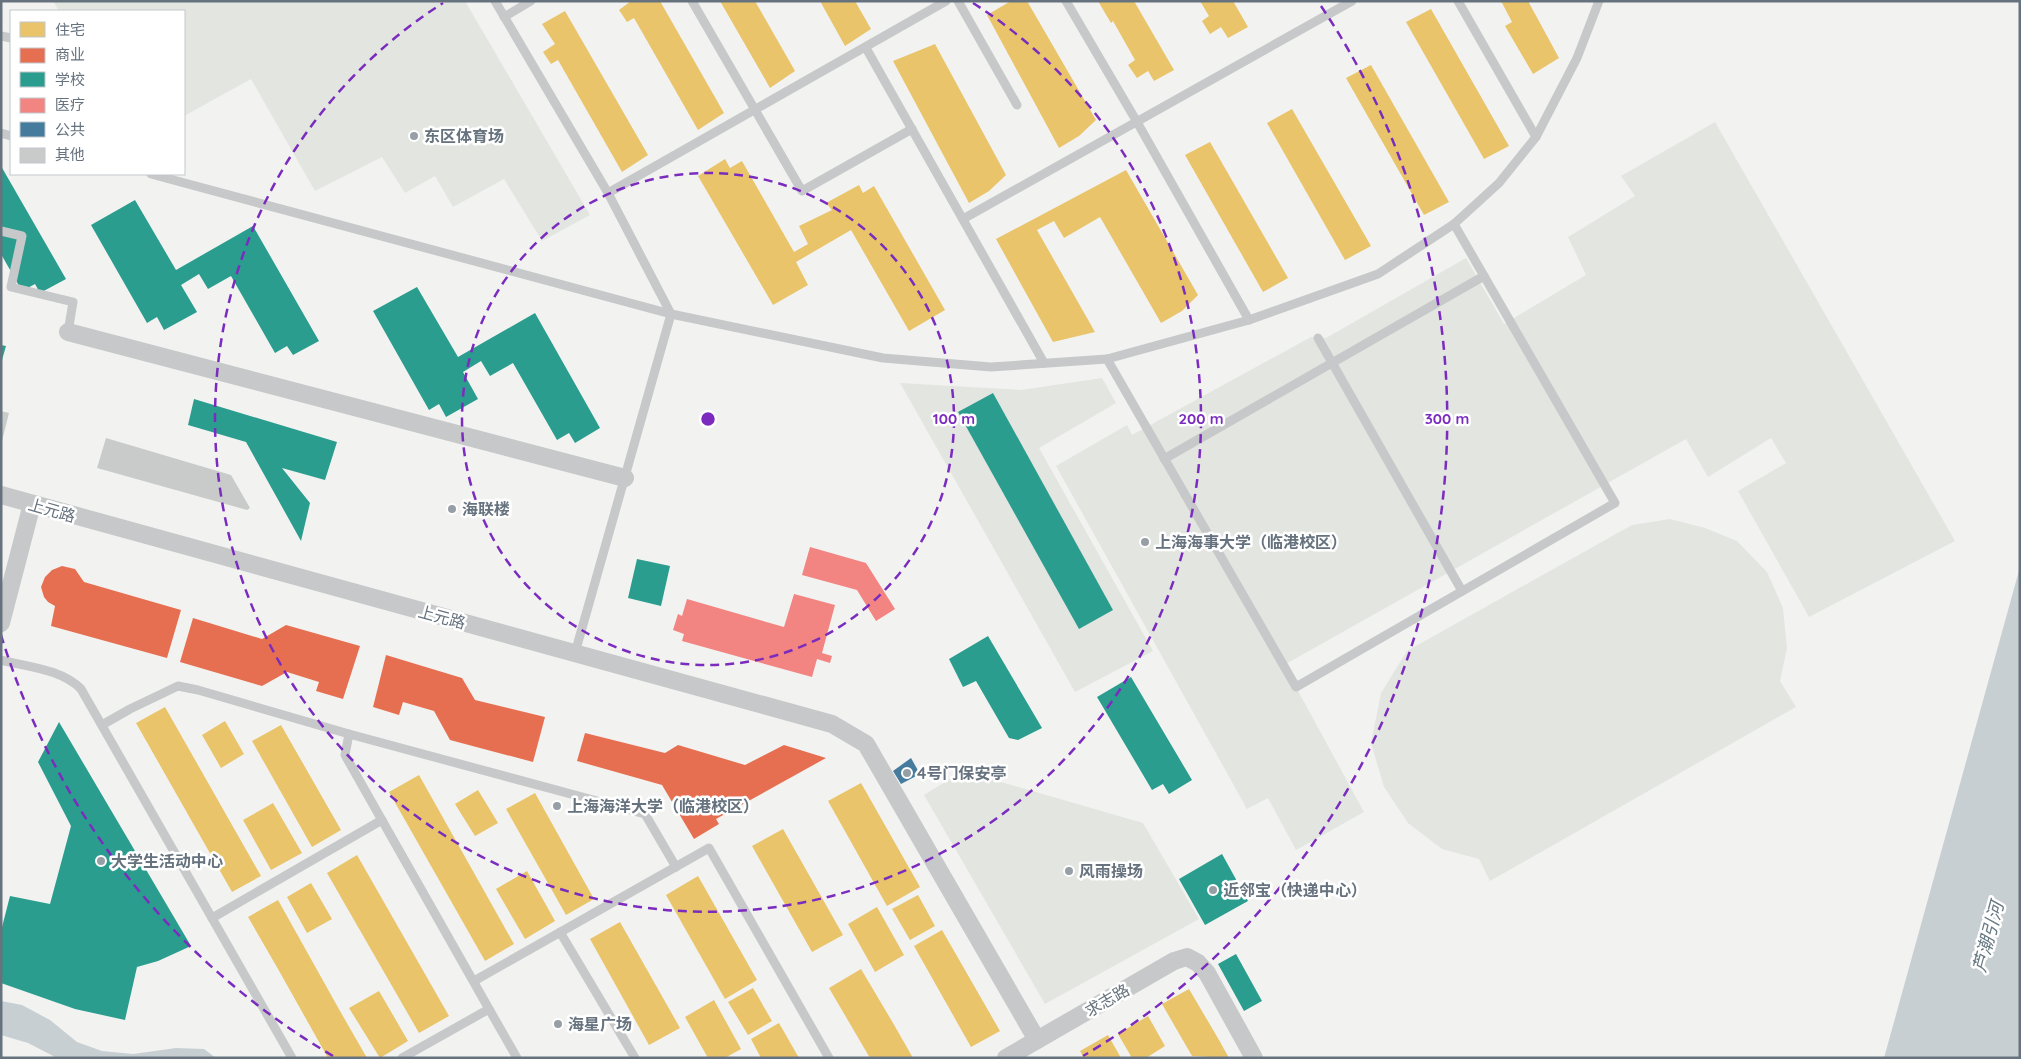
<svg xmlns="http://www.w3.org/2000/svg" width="2021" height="1059" font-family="Quicksand,'Noto Sans SC',sans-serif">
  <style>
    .grass { fill: #e2e5e0 }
    .water { fill: #c8cfd2 }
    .homes { fill: #e9c46a }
    .shops { fill: #e76f51 }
    .schools { fill: #2a9d8f }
    .health { fill: #f28482 }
    .public { fill: #457b9d }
    .building { fill: #c9cbcb }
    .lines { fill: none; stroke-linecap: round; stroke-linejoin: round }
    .lane { stroke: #c7c8c9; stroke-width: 9 }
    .street { stroke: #c7c8c9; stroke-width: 18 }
    .ring { fill: none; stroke: #7b2cbf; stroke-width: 2.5; stroke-dasharray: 9 6 }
    .poi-dot { fill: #979fa6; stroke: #fff; stroke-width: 2 }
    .labels { text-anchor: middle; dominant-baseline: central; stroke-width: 5; stroke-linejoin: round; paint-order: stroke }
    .poi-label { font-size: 16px; font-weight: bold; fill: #66727e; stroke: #fff; text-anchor: start }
    .street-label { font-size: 16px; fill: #66727e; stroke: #fff }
    .water-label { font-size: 18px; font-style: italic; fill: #677982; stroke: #fff }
    .centre { fill: #7b2cbf; stroke: #fff; stroke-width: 2.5 }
    .ring-label { font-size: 15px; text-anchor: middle; font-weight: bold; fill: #7b2cbf; stroke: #fff; stroke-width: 5; stroke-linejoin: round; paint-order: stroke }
  </style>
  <rect width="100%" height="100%" fill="#f2f3f1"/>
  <g class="grass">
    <polygon points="53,1 465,1 590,215 542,241 504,179 453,207 435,176 405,193 382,157 315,191 251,79 184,116 184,11 59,11"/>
    <polygon points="1715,122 1955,541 1809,617 1738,491 1786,463 1771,438 1708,477 1686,439 1284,665 1364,812 1296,850 1268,798 1247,809 1056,466 1127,425 1132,435 1311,337 1326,338 1466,258 1504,324 1586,275 1568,237 1635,196 1621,176"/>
    <polygon points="1102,378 1116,403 1039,448 1153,651 1075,692 900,383 1021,390"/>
    <polygon points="1670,519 1705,528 1737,541 1767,572 1783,608 1787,648 1780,681 1796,707 1490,881 1479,859 1442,849 1408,823 1384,787 1371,743 1381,693 1407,651 1632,525"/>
    <polygon points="963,771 1143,823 1199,919 1045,1004 924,795"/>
  </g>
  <g class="water">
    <polygon points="2020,567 2020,1058 1884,1058"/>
    <polygon points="1,1001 22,1005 50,1020 77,1042 102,1051 133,1054 176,1048 204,1049 216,1058 57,1058 28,1043 1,1035"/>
  </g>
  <g class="homes">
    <polygon points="631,1 660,1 724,113 698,130 634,18 627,22 619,10"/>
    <polygon points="720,1 755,1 795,71 770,88"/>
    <polygon points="820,1 855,1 871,29 845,46"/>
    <polygon points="1011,1 1027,1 1096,120 1079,136 1059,148 987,15"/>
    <polygon points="1098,1 1134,1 1174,70 1154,81 1148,71 1137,78 1128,65 1135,60 1113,21 1111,23"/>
    <polygon points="1200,1 1233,1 1248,27 1228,38 1221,27 1210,34 1202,21 1209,16"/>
    <polygon points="1501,1 1528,1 1559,58 1533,74 1505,26 1512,22"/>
    <polygon points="1431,9 1509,146 1484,159 1406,22"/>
    <polygon points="565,11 648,155 622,172 558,60 551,64 543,52 555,44 542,24"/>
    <polygon points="935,44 1006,175 989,191 969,203 893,61"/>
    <polygon points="1371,65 1449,202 1424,215 1346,78"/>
    <polygon points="1292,109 1371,246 1345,260 1267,123"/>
    <polygon points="1210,142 1288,278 1263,292 1185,155"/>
    <polygon points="725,159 730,168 742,161 794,252 808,244 799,226 832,210 826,203 859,185 863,193 874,186 945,310 909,331 851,230 796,262 808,285 773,305 698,176"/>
    <polygon points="1126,170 1198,295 1182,311 1161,323 1100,217 1064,238 1054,221 1037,230 1095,332 1053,342 996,239"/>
    <polygon points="165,707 261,876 232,892 136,723"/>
    <polygon points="225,721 244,754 221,768 202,735"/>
    <polygon points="281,725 341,830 312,847 252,741"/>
    <polygon points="419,775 514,944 485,961 389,792"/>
    <polygon points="861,783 920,887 887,906 828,801"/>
    <polygon points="478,790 498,823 475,836 455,804"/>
    <polygon points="535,793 594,899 566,915 506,809"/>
    <polygon points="273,803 302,853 271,870 243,820"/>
    <polygon points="783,829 843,935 812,952 752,846"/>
    <polygon points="357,855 449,1016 419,1033 327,873"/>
    <polygon points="527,871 555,921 525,939 496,889"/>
    <polygon points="698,876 757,980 725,999 666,895"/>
    <polygon points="311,883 332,919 307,933 287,897"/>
    <polygon points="918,895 935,926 910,940 892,909"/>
    <polygon points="278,900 340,1011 367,1058 328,1058 278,969 248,917"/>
    <polygon points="877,907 904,955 875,972 848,924"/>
    <polygon points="620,922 680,1028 649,1045 590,939"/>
    <polygon points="942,930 1000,1031 971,1047 914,946"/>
    <polygon points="861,969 893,1023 913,1058 870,1058 860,1041 829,988"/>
    <polygon points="753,988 772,1021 748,1035 728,1002"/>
    <polygon points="1189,989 1219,1040 1229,1058 1192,1056 1162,1004"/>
    <polygon points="379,991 408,1041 380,1058 349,1008"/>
    <polygon points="714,1000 741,1049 725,1058 708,1058 685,1017"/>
    <polygon points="1148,1016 1165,1046 1146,1058 1132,1058 1118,1034"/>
    <polygon points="779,1023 799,1058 761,1058 751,1039"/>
    <polygon points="1108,1035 1121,1058 1084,1058 1080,1051"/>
  </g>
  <g class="shops">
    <polygon points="62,566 75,569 84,582 181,610 167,658 51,626 55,606 48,602 44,597 41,587 45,577 52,570"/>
    <polygon points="193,618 262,639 286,625 360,646 343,699 316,691 319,682 287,672 262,686 180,662"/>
    <polygon points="386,655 462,678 475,700 545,717 533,762 450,740 434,711 403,702 399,715 373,707"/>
    <polygon points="585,733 665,753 678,745 745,765 784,745 826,758 716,819 719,824 694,839 662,785 577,761"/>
  </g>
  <g class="schools">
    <polygon points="1,166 66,279 40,293 35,284 22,291 1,254"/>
    <polygon points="135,200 176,270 253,226 319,341 293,355 287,346 275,353 231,276 208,289 199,274 181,285 197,312 164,330 157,317 147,323 91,225"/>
    <polygon points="417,287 458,357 535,313 600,428 575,443 569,433 557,440 513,363 490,376 481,361 463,372 478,399 446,417 439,404 429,410 373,311"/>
    <polygon points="1,345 6,346 2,360 1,360"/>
    <polygon points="993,393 1113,610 1079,629 958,412"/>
    <polygon points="194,399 337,442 325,480 282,468 310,503 301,541 246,442 188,425"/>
    <polygon points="637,559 670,566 661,606 628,598"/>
    <polygon points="988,636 1042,728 1018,740 1009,738 976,681 963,687 949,659"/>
    <polygon points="1131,677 1192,780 1169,794 1163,784 1152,790 1097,697"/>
    <polygon points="59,722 191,946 158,961 137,967 125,1020 75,1009 1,983 1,931 10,896 50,904 71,826 38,762"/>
    <polygon points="1222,854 1248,901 1205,925 1179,879"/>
    <polygon points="1236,954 1262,1001 1244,1011 1218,964"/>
  </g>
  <g class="health">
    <polygon points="810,547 866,563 895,609 876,621 857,590 802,575"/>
    <polygon points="794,594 835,605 822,653 832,656 830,663 817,659 812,677 682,641 684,634 673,630 678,614 682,616 687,599 784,627"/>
  </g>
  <polygon class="public" points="911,758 920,774 901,784 893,771"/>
  <g class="building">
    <polygon points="1,411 9,413 2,441 1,441"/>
    <polygon points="106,438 231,475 250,508 247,510 97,468"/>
  </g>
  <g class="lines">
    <g class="lane">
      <polyline points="495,1 608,193 671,314 883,358 991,367 1107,359 1249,320 1378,274 1454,224 1499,183 1536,137 1577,58 1599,1"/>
      <polyline points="692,1 802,191 912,129"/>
      <polyline points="958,1 1017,105"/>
      <polyline points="1066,1 1137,122 1249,320"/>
      <polyline points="1458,1 1536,137"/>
      <polyline points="504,17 531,1"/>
      <polyline points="1,36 11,38"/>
      <polyline points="866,48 1044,363"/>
      <polyline points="1,133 11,136"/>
      <polyline points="151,174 671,314 575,653"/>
      <polyline points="608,193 946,1"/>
      <polyline points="963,219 1352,1"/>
      <polyline points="1,231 22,236 11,287 73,302 68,332"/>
      <polyline points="1318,338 1462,591"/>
      <polyline points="1107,359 1296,687 1615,503 1454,224"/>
      <polyline points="1164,459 1484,276"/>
      <path d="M1 660C28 667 61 669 81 689L292 1058"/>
      <polyline points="102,725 130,709 178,686 198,690 349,734 645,814 676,867"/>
      <polyline points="349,734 345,755 489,1009"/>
      <polyline points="212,918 382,820"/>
      <polyline points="560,932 635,1058"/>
      <polyline points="474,981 709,848 829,1058"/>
      <polyline points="402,1058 489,1009 517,1058"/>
    </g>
    <g class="street">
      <polyline points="68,332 625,478"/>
      <polyline points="1,495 832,724 866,744 1037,1040"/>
      <polyline points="1,623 32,504"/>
      <polyline points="1006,1058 1174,961 1187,957 1198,963 1207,973 1254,1058"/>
    </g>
  </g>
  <g class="ring">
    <circle cx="708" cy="419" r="246"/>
    <path d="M973 3A493 493 0 1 1 443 3"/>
    <path d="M333 1056A739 739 0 0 1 1 635M1321 6A739 739 0 0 1 1083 1056"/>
  </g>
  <g class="poi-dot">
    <circle cx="414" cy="136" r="5"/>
    <circle cx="452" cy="509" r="5"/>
    <circle cx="1145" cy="542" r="5"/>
    <circle cx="907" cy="773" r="5"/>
    <circle cx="557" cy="806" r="5"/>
    <circle cx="101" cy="861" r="5"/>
    <circle cx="1069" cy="871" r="5"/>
    <circle cx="1213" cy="890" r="5"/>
    <circle cx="558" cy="1024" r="5"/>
  </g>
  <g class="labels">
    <g class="poi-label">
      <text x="424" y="136">东区体育场</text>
      <text x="462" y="509">海联楼</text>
      <text x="1155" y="542">上海海事大学（临港校区）</text>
      <text x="917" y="773">4号门保安亭</text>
      <text x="567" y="806">上海海洋大学（临港校区）</text>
      <text x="111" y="861">大学生活动中心</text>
      <text x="1079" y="871">风雨操场</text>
      <text x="1223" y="890">近邻宝（快递中心）</text>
      <text x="568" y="1024">海星广场</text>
    </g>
    <g class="street-label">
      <text transform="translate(52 510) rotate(16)">上元路</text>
      <text transform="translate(442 617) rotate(15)">上元路</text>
      <text transform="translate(1107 1000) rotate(-30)">求志路</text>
    </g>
    <g class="water-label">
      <text transform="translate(1988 937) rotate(-75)">芦潮引河</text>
    </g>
  </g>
  <circle cx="708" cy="419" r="8" class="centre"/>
  <g class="ring-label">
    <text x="954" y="424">100 m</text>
    <text x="1201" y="424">200 m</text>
    <text x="1447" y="424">300 m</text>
  </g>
  <rect width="2021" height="1059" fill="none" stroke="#66727e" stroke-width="5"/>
  <rect x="10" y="10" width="175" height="165" fill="#ffffff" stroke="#c2c7cb"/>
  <rect x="20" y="22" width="25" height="15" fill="#e9c46a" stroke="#c2c7cb"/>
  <text x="55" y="35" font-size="15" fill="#66727e">住宅</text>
  <rect x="20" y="48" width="25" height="15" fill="#e76f51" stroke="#c2c7cb"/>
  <text x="55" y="60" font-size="15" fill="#66727e">商业</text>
  <rect x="20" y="72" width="25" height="15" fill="#2a9d8f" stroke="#c2c7cb"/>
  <text x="55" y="85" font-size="15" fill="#66727e">学校</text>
  <rect x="20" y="98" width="25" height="15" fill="#f28482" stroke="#c2c7cb"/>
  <text x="55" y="110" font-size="15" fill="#66727e">医疗</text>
  <rect x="20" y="122" width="25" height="15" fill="#457b9d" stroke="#c2c7cb"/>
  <text x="55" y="135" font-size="15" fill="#66727e">公共</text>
  <rect x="20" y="148" width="25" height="15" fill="#c9cbcb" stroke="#c2c7cb"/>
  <text x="55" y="160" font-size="15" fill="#66727e">其他</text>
</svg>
